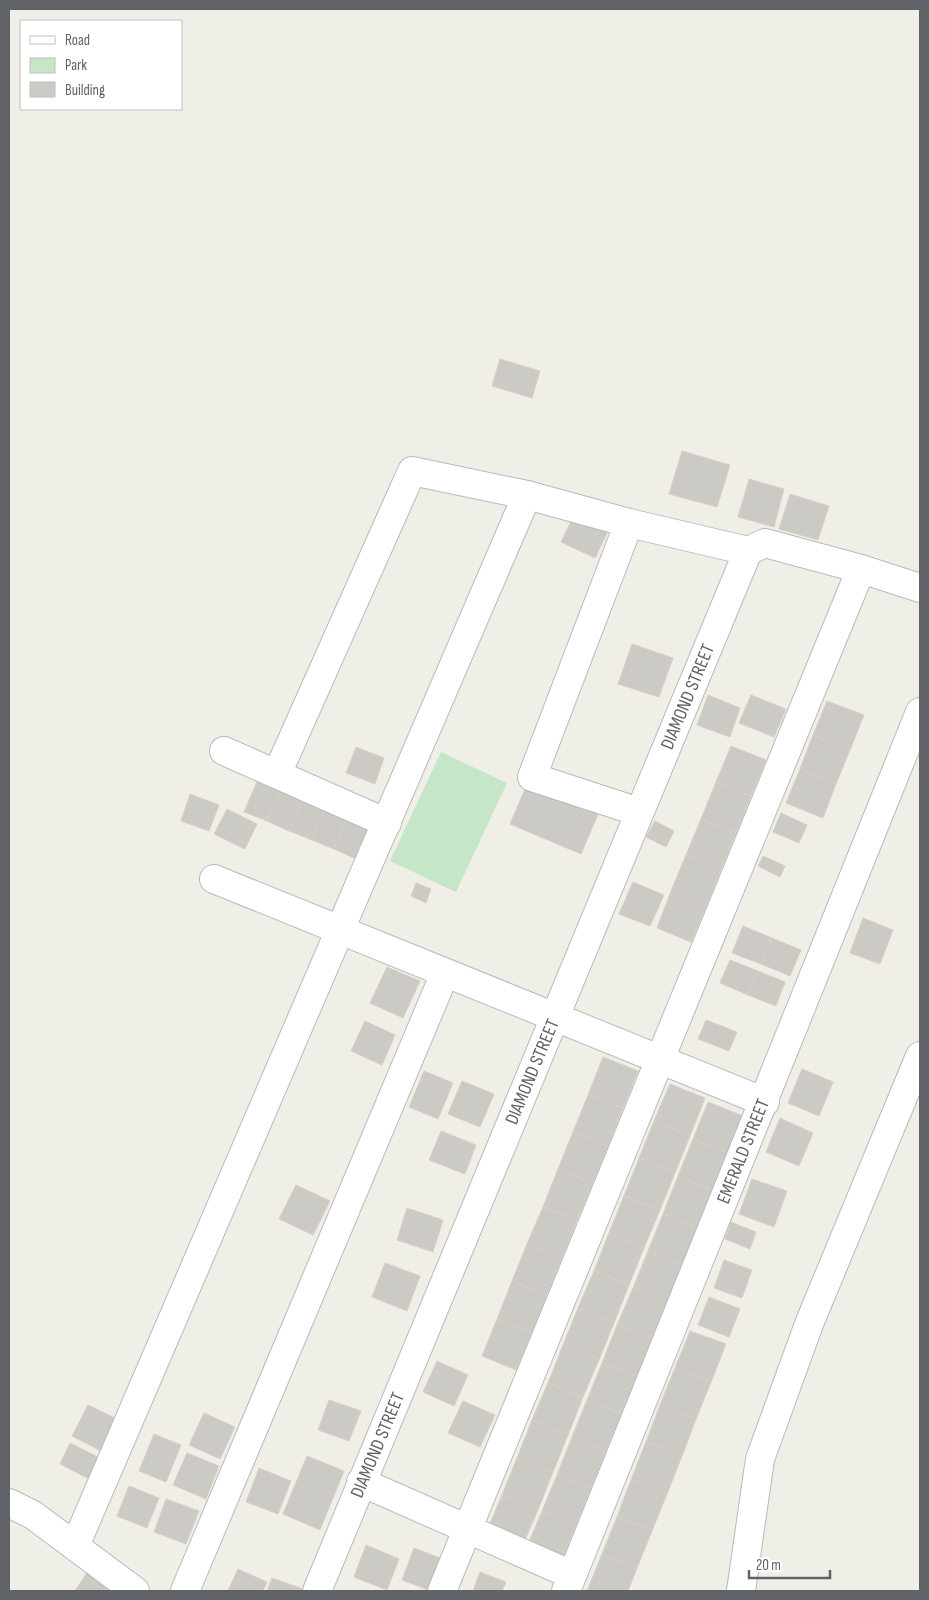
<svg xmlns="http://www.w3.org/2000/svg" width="929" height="1600" font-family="'Sofia Sans Condensed',sans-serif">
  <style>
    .green { fill: #c5e7c7 }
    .building { fill: #cccac4; stroke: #d5d1c6 }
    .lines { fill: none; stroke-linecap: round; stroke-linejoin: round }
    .minor-casing { stroke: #b7b9bd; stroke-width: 30 }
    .minor { stroke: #fff; stroke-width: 28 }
    .labels { text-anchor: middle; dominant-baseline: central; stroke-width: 5; stroke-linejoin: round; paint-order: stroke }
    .street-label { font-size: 19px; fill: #5f6267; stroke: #fff }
  </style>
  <rect width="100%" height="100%" fill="#f0efe7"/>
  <polygon class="green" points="441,752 507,783 456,892 390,861"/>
  <g class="building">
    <polygon points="500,359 540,371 532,398 492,386"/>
    <polygon points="682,451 730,465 717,507 669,494"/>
    <polygon points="749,479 784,489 774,527 738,517"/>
    <polygon points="790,494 829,506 818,540 779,529"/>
    <polygon points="577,509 611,525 595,558 561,542"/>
    <polygon points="632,644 673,658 659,697 618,684"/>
    <polygon points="708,695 740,708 730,737 697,725"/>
    <polygon points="751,695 786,709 774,737 739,723"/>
    <polygon points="827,701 864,715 850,750 813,735"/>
    <polygon points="813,735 850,750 836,784 800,769"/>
    <polygon points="731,746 766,760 751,796 716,782"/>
    <polygon points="356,747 384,758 375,784 346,773"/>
    <polygon points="800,769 836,784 823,818 786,803"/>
    <polygon points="258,779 281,789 267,821 244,812"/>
    <polygon points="528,782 599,812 581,854 510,824"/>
    <polygon points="716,782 751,796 736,833 701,819"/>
    <polygon points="281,789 303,798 289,831 267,821"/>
    <polygon points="190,794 219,805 209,831 181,821"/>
    <polygon points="303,798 326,807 312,840 289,831"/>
    <polygon points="326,807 348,817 334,849 312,840"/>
    <polygon points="227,809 257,824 245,849 214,834"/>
    <polygon points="781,813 807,825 799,843 773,832"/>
    <polygon points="348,817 371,826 356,859 334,849"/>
    <polygon points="701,819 736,833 721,869 686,855"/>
    <polygon points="655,821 674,831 666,847 646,837"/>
    <polygon points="686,855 721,869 706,906 671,891"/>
    <polygon points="763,856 785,866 780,877 758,866"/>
    <polygon points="633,882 664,895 650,926 619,914"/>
    <polygon points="416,883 431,889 426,903 411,896"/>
    <polygon points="671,891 706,906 691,942 657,928"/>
    <polygon points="863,918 893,930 880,964 850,953"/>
    <polygon points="743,926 772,938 761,964 732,953"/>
    <polygon points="772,938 801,950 790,976 761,964"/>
    <polygon points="730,960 758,971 748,995 720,983"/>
    <polygon points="387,967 420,981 403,1018 370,1003"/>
    <polygon points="758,971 785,982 776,1006 748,995"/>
    <polygon points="706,1020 737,1032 729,1051 698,1039"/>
    <polygon points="365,1021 395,1035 382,1065 351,1051"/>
    <polygon points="603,1057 638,1071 623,1108 588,1095"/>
    <polygon points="802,1069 833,1082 819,1116 788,1103"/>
    <polygon points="424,1071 453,1083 438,1119 409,1107"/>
    <polygon points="462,1081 494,1094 480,1127 448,1114"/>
    <polygon points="670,1084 705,1098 690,1136 654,1121"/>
    <polygon points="588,1095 623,1108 608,1146 573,1132"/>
    <polygon points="708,1102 743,1116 728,1153 693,1139"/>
    <polygon points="780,1118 813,1133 799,1166 766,1152"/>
    <polygon points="654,1121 690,1136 675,1173 639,1158"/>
    <polygon points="441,1131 476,1145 465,1174 429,1160"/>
    <polygon points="573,1132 608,1146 593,1183 558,1169"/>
    <polygon points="693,1139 728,1153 712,1190 678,1176"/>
    <polygon points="639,1158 675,1173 660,1210 624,1196"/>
    <polygon points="558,1169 593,1183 577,1220 543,1207"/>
    <polygon points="678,1176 712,1190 697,1227 663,1214"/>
    <polygon points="752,1179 787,1191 774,1227 739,1214"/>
    <polygon points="296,1185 330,1201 313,1235 279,1219"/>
    <polygon points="624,1196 660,1210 644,1248 609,1233"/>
    <polygon points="543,1207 577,1220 562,1258 527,1244"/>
    <polygon points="407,1208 443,1220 433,1252 397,1240"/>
    <polygon points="663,1214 697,1227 682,1265 648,1251"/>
    <polygon points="731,1222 756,1232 750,1249 725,1239"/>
    <polygon points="609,1233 644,1248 629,1285 594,1271"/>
    <polygon points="527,1244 562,1258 547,1295 512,1281"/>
    <polygon points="648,1251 682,1265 667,1302 633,1288"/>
    <polygon points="724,1260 752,1270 742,1298 714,1288"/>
    <polygon points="385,1263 420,1276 407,1311 372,1297"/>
    <polygon points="594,1271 629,1285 614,1323 578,1308"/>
    <polygon points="512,1281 547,1295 532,1333 497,1319"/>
    <polygon points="633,1288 667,1302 652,1339 617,1325"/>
    <polygon points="709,1297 740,1309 729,1337 698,1325"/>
    <polygon points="578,1308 614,1323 599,1360 563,1345"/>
    <polygon points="497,1319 532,1333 516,1370 482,1356"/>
    <polygon points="617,1325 652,1339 637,1376 602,1363"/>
    <polygon points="690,1331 726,1344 711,1382 675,1368"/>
    <polygon points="563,1345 599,1360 583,1397 548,1383"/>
    <polygon points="437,1361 468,1375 454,1406 423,1392"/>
    <polygon points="602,1363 637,1376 621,1414 587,1400"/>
    <polygon points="675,1368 711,1382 696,1419 660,1405"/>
    <polygon points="548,1383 583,1397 568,1435 532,1420"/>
    <polygon points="329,1400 361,1411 349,1441 318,1430"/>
    <polygon points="587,1400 621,1414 606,1451 572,1437"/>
    <polygon points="463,1401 495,1415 480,1447 448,1433"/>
    <polygon points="88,1405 121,1421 105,1453 72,1436"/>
    <polygon points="660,1405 696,1419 682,1456 646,1442"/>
    <polygon points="204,1413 235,1427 220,1459 189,1445"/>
    <polygon points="532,1420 568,1435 553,1472 517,1458"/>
    <polygon points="154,1434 181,1445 166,1482 139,1471"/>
    <polygon points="572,1437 606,1451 591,1488 557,1475"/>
    <polygon points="646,1442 682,1456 667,1494 631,1480"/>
    <polygon points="70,1443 106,1461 95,1482 60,1464"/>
    <polygon points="187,1453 219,1466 206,1499 173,1485"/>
    <polygon points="307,1456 344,1471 320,1530 283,1514"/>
    <polygon points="517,1458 553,1472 538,1510 502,1495"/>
    <polygon points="259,1468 291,1481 278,1514 246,1502"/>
    <polygon points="557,1475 591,1488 576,1525 542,1511"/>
    <polygon points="631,1480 667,1494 652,1531 617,1517"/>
    <polygon points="129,1486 159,1498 147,1528 117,1516"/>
    <polygon points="502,1495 538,1510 522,1547 486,1533"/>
    <polygon points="166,1499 199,1511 186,1544 154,1532"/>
    <polygon points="542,1511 576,1525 561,1562 526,1549"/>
    <polygon points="617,1517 652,1531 637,1568 602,1554"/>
    <polygon points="366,1545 399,1559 387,1590 354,1577"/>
    <polygon points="414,1548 445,1560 431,1591 402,1580"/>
    <polygon points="602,1554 637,1568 628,1591 587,1591"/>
    <polygon points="90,1568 126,1591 75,1591"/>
    <polygon points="238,1569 267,1582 263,1591 228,1591"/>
    <polygon points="480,1572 506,1582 502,1591 473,1591"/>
    <polygon points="272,1578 303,1589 302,1591 267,1591"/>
  </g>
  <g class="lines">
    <defs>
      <g id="minor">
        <polyline points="629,523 532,777 639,812"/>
        <polyline points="224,751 387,823"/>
        <polyline points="277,774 412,471 527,495 629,523 748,551 765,543 861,569 920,588"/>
        <polyline points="214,879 765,1102"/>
        <polyline points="361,1482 572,1575"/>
        <polyline points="9,1503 33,1515 135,1591"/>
        <polyline points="75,1546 527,495"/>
        <polyline points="185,1591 445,973"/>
        <path id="s1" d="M317 1591 748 551"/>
        <polyline points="442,1591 861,569"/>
        <path id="s2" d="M566 1591 920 712"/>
        <polyline points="741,1591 760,1459 809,1324 920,1056"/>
      </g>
    </defs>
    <use href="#minor" class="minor-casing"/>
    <use href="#minor" class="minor"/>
  </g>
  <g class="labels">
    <g class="street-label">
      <text stroke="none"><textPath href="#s1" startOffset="968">DIAMOND STREET</textPath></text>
      <text stroke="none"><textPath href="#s1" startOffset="562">DIAMOND STREET</textPath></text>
      <text stroke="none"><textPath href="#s2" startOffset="474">EMERALD STREET</textPath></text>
      <text stroke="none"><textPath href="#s1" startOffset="158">DIAMOND STREET</textPath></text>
    </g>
  </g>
  <rect width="929" height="1600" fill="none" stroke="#5f6267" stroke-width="20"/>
  <rect x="20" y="20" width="162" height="90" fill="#ffffff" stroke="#bfc0c2"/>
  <rect x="30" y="36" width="25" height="8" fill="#ffffff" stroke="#bfc0c2"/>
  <text x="65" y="45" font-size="15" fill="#5f6267">Road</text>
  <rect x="30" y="58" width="25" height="15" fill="#c5e7c7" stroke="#bfc0c2"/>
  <text x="65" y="70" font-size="15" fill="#5f6267">Park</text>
  <rect x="30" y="82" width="25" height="15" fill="#cccac4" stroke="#bfc0c2"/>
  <text x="65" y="95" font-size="15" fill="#5f6267">Building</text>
  <path d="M749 1570v8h81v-8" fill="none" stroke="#5f6267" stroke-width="2.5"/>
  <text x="756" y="1570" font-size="15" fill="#5f6267" stroke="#ffffff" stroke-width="4" paint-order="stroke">20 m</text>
</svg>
